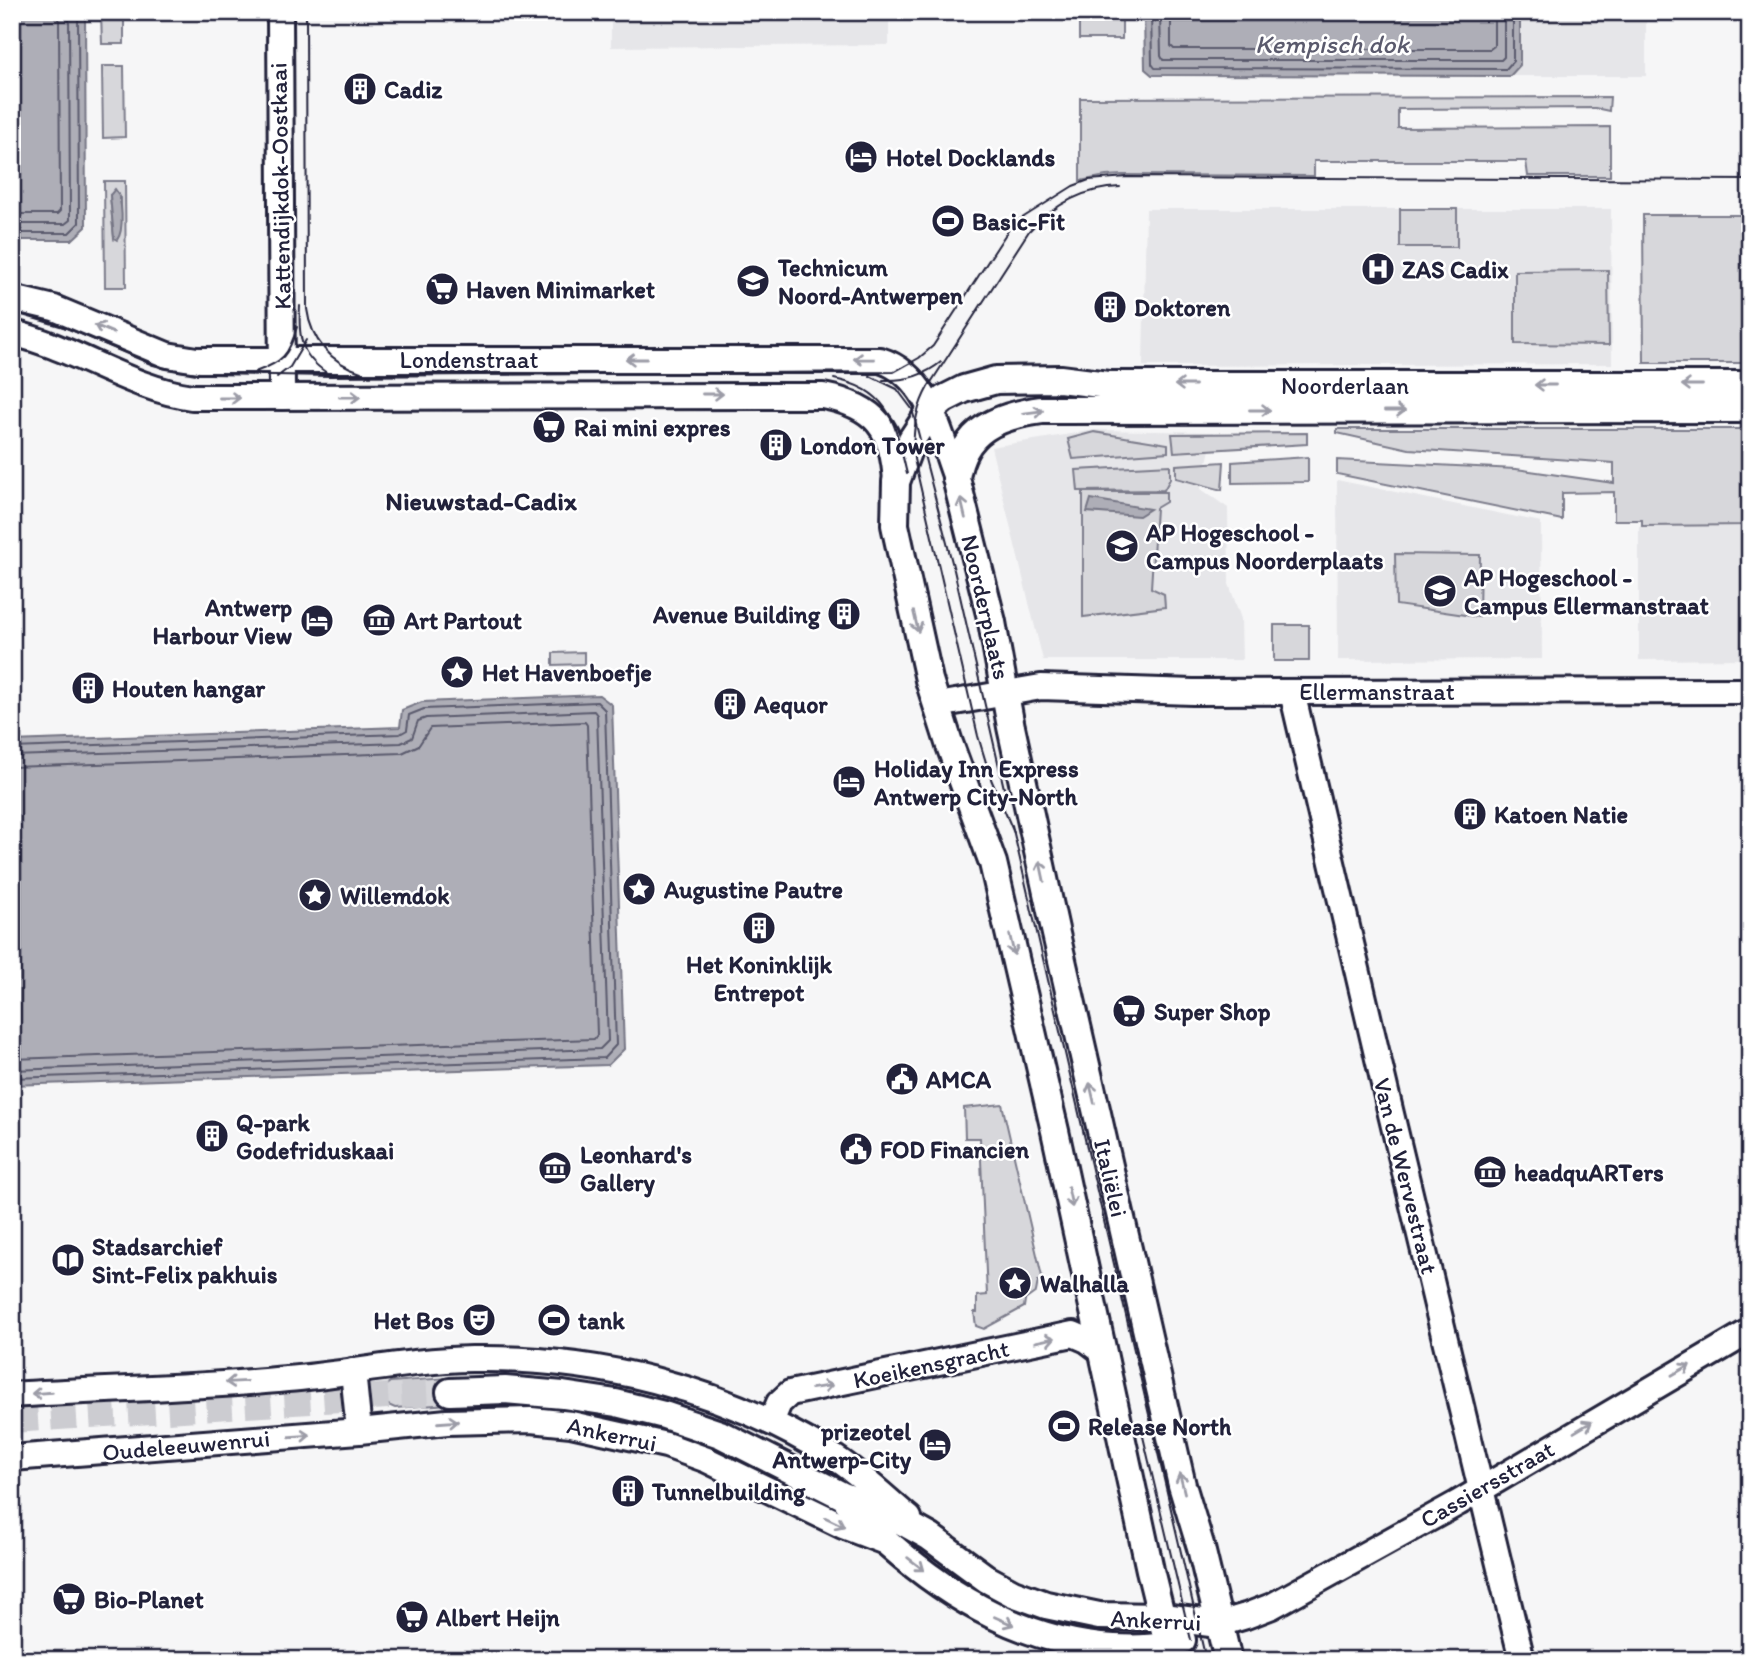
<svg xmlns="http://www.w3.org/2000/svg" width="1762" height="1672" font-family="Itim,sans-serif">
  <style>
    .built { fill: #e6e6e9 }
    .green { fill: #d7d7db; stroke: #7c7c8b; stroke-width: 2; fill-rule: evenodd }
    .water { fill: #aeaeb7; stroke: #767685; stroke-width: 2 }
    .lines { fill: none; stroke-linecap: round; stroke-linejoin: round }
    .shore { stroke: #5a5a6d; stroke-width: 2 }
    .secondary-tunnel { stroke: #ccccd1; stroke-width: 26; stroke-dasharray: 26 13; stroke-linecap: butt }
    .tertiary-casing { stroke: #22223b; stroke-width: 30 }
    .secondary-casing { stroke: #22223b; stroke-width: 32 }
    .tertiary { stroke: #fff; stroke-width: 24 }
    .secondary { stroke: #fff; stroke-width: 26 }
    .tram { stroke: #22223b; stroke-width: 2 }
    .oneway { stroke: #9c9ca7 }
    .labels { text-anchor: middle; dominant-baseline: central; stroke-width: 5; stroke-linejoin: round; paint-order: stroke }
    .poi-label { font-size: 24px; font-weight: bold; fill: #22223b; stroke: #fff; text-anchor: start }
    .street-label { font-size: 24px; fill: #22223b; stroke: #fff }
    .water-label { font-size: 26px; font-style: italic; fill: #5a5a6d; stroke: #fff }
    .neighbourhood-label { font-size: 26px; font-weight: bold; fill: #22223b; stroke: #fff }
  </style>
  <rect width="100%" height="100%" fill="#f6f6f7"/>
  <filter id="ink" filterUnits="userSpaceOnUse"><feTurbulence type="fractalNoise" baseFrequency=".0143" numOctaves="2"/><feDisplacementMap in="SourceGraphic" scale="14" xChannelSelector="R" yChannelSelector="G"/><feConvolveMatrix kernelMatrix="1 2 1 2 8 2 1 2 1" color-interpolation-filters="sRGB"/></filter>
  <g filter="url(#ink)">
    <g class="built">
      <polygon points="611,12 889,12 889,45 611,47"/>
      <polygon points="1520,12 1646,12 1646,76 1510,76 1520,65"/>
      <polygon points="1146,209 1611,209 1612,364 1143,366"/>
      <polygon points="1095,430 1214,432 1201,489 1228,508 1229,584 1241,619 1242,660 1043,660 991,447"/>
      <polygon points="1337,480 1541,522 1542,659 1338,660"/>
      <polygon points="1639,526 1750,526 1750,659 1639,660"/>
    </g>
    <g class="green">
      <polygon points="101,12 124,12 124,44 102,44"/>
      <rect x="1079" y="12" width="43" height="27"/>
      <polygon points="102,66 124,66 125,137 103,138"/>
      <polygon points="1610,97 1609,111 1595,108 1398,109 1398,128 1610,127 1610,176 1528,176 1526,161 1314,161 1314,176 1123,175 1106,176 1080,181 1080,98"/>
      <path d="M104 181H125L126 287H105ZM110 195 121 198V226L114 238Z"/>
      <rect x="1400" y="209" width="57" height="38"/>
      <polygon points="1643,215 1750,215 1750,363 1644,363"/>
      <polygon points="1608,270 1609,345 1515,344 1515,271"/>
      <polygon points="1337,429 1750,429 1750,525 1642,526 1642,520 1614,520 1614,492 1562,493 1562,520 1337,474 1337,460 1516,469 1614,483 1614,463 1409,449 1337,433"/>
      <polygon points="1094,432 1168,444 1168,452 1073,459 1068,439"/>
      <polygon points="1307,433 1307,444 1174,452 1172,434"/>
      <polygon points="1308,457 1308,482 1232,483 1232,462"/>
      <polygon points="1224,462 1222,490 1176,478 1176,465"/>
      <polygon points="1170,465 1170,479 1164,490 1078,491 1076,470"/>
      <polygon points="1083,492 1166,492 1166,502 1156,508 1151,588 1164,594 1165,607 1083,617"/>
      <polygon points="1395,554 1480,555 1479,617 1396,605"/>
      <rect x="1274" y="625" width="35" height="36"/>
      <polygon points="584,652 584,664 553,665 553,653"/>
      <polygon points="1002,1104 1043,1281 1038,1281 1036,1292 1025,1300 1024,1307 984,1329 976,1326 974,1312 977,1312 977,1296 987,1295 980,1138 965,1138 964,1108"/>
      <polygon points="448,1378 449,1404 395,1408 386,1404 385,1386 390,1382"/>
    </g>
    <g class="water">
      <polygon points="12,12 85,12 86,227 72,240 12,240"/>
      <polygon points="1144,12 1520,12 1520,65 1510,76 1152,75 1145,69"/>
      <path d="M115 189C123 198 124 231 117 240L114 238 110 195Z"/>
      <polygon points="1091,499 1150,509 1139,516 1087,512"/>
      <polygon points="599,695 612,705 624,1049 608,1065 12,1085 12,741 400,727 402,710 422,702"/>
    </g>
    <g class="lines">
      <g class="shore">
        <polyline points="1151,12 1152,64 1155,68 1506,69 1513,61 1513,12"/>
        <polyline points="1160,12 1161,56 1163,60 1501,60 1504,57 1504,12"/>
        <polyline points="1171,12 1171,46 1174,49 1490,49 1494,46 1494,12"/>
        <polyline points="12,214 57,214 60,211 59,12"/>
        <polyline points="12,224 65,224 70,220 69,12"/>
        <polyline points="12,233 69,233 79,223 78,12"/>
        <polyline points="12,748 400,734 407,730 409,715 424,709 597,702 605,710 616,1045 604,1058 12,1078"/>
        <polyline points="12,756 401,743 412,738 418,721 426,718 594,711 597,715 608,1041 600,1049 12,1070"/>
        <polyline points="12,767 402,753 419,745 430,728 585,722 587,725 597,1035 594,1039 12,1059"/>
      </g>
      <polyline class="secondary-tunnel" points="12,1420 450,1392"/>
      <defs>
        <g id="tertiary">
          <polyline points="280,12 282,397"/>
          <path d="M12 298 54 308 167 355 197 360H880C929 375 940 436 956 478"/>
          <path d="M12 333C74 347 128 388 192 397L823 396C876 406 893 429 896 482"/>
          <polyline points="1292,692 1391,1114 1522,1660"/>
          <polyline points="938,705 1041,687 1193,692 1750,691"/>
          <polyline points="353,1371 359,1431"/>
          <path d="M12 1395C104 1389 196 1388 287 1379 349 1374 410 1360 472 1359 596 1357 719 1387 826 1452 856 1470 882 1495 909 1518"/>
          <polyline points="771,1422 779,1403 790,1393 1073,1334 1087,1340 1103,1352"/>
          <polyline points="12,1458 359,1431 447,1422 531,1420 571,1424 666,1445 707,1460 843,1526 888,1543"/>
          <polyline points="1219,1624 1246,1616 1272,1606 1458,1503 1750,1331"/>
        </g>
        <g id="secondary">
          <polyline points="450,1392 505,1390 563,1395 616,1403 664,1415 720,1434 843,1496 878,1508 930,1537 987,1579 1013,1593 1046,1605 1099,1616 1162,1617 1219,1624"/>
          <path d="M848 1502C856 1509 864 1516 872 1524 878 1530 882 1538 889 1544 952 1600 1029 1643 1114 1648 1137 1649 1162 1649 1182 1640"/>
          <polyline points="1172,1660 1150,1570 1055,1131 993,863 949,743 929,680 895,525 896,482 912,439 931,410 944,399 964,389 996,380 1060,379 1108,385 1750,385"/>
          <path d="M1228 1660 1201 1548 1182 1485 1056 934 1011 727 992 622 956 478C963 429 998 416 1042 410L1750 409"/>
        </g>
      </defs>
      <use href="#tertiary" class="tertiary-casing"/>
      <use href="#secondary" class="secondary-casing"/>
      <use href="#tertiary" class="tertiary"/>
      <use href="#secondary" class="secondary"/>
      <g class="tram">
        <path d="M306 12 307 309C311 340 331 363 361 372"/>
        <path d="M300 306C298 340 301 358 332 376"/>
        <polyline points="12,312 67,328 153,365 179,371 210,374 331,376 894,372 919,358 933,346 1009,229 1019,220 1073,186 1089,180 1127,177 1750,180"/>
        <path d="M255 372C283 362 289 355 297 327"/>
        <polyline points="870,376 897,389 912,409 954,570 1006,797"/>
        <polyline points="277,377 290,367 306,340"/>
        <path d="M834 379C892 390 895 425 907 474"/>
        <path d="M883 380C904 381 925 375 941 362"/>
        <polyline points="1012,825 1206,1660"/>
        <path d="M1014 833 991 779 978 736 914 459C912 434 915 410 928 387L1029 231C1053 206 1083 188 1120 187"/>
        <polyline points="1142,1432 1191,1640"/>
      </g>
    </g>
    <defs><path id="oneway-shaft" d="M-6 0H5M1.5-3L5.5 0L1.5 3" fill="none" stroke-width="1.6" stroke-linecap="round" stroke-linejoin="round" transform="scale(1.75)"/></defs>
    <g class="oneway">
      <use href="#oneway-shaft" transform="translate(104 329) rotate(-157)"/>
      <use href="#oneway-shaft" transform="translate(636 359) rotate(180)"/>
      <use href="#oneway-shaft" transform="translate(864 359) rotate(-179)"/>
      <use href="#oneway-shaft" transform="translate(1185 385) rotate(180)"/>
      <use href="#oneway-shaft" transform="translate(1545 385) rotate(180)"/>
      <use href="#oneway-shaft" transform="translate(1692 385) rotate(180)"/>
      <use href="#oneway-shaft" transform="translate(713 394)"/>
      <use href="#oneway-shaft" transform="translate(350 397) rotate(-1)"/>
      <use href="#oneway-shaft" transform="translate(230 398)"/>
      <use href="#oneway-shaft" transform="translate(1260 410)"/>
      <use href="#oneway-shaft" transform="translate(1395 411)"/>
      <use href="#oneway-shaft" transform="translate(1033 412) rotate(-7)"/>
      <use href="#oneway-shaft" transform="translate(963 508) rotate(-103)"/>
      <use href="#oneway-shaft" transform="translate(916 622) rotate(77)"/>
      <use href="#oneway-shaft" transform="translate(1042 871) rotate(-102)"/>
      <use href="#oneway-shaft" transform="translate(1012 945) rotate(77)"/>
      <use href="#oneway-shaft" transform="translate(1092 1093) rotate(-103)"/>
      <use href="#oneway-shaft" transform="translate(1070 1197) rotate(78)"/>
      <use href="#oneway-shaft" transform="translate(1045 1340) rotate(-12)"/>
      <use href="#oneway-shaft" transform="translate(1681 1370) rotate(-30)"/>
      <use href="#oneway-shaft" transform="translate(236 1382) rotate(177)"/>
      <use href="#oneway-shaft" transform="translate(822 1387) rotate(-9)"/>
      <use href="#oneway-shaft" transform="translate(42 1393) rotate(176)"/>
      <use href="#oneway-shaft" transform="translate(448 1422) rotate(-4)"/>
      <use href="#oneway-shaft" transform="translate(1583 1427) rotate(-31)"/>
      <use href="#oneway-shaft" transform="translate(300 1436) rotate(-4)"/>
      <use href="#oneway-shaft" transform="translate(1182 1483) rotate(-104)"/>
      <use href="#oneway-shaft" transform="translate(835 1522) rotate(25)"/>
      <use href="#oneway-shaft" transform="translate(916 1564) rotate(37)"/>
      <use href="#oneway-shaft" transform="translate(1004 1621) rotate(24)"/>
    </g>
  </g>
  <defs>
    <symbol id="building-disc" viewBox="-11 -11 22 22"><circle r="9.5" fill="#22223b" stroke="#fff"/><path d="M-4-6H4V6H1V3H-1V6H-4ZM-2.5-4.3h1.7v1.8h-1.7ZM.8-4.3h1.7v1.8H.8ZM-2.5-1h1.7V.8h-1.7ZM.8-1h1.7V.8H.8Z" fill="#fff"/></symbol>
    <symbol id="hotel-disc" viewBox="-11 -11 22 22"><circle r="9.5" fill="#22223b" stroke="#fff"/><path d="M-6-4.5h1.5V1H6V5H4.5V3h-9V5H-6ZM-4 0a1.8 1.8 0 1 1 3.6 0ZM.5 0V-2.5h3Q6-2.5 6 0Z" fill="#fff"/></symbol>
    <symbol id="stadium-disc" viewBox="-11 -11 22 22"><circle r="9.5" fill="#22223b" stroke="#fff"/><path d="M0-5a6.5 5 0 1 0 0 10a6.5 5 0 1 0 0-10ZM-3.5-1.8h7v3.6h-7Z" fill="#fff"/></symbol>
    <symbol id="hospital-disc" viewBox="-11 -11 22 22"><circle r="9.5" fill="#22223b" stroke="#fff"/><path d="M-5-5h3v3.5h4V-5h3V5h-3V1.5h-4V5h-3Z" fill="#fff"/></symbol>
    <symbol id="university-disc" viewBox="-11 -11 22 22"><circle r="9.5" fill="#22223b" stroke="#fff"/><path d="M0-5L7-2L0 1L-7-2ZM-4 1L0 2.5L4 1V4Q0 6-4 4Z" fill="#fff"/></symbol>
    <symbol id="supermarket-disc" viewBox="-11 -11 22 22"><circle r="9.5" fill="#22223b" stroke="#fff"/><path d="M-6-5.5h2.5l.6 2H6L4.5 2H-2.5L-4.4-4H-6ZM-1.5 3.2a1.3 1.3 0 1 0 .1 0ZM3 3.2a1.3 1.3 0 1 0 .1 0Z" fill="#fff"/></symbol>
    <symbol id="museum-disc" viewBox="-11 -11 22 22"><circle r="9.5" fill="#22223b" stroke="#fff"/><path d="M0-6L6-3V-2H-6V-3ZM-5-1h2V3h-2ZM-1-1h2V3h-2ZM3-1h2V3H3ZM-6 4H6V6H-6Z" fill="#fff"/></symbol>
    <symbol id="sight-disc" viewBox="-11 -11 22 22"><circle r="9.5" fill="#22223b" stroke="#fff"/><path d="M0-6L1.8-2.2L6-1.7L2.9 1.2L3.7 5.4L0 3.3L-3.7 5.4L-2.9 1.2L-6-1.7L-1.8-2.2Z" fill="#fff"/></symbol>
    <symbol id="civic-disc" viewBox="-11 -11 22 22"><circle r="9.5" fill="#22223b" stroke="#fff"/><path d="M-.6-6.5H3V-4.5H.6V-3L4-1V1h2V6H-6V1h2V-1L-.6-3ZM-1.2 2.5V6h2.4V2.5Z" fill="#fff"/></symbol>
    <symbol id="library-disc" viewBox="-11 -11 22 22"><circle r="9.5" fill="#22223b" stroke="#fff"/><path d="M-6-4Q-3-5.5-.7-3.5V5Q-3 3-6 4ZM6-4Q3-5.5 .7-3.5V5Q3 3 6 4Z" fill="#fff"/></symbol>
    <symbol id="theatre-disc" viewBox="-11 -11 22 22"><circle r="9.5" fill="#22223b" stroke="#fff"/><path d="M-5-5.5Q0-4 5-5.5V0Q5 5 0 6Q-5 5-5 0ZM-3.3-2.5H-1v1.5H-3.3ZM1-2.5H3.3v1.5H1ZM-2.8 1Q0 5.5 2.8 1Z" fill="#fff"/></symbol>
  </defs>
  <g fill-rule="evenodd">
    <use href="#building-disc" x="341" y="70" width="38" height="38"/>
    <use href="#hotel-disc" x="842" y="138" width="38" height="38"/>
    <use href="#stadium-disc" x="929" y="202" width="38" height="38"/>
    <use href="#hospital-disc" x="1359" y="250" width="38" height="38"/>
    <use href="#university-disc" x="734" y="262" width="38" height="38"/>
    <use href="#supermarket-disc" x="423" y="270" width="38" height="38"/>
    <use href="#building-disc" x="1091" y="288" width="38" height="38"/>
    <use href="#supermarket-disc" x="530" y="408" width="38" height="38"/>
    <use href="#building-disc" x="757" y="426" width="38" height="38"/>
    <use href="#university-disc" x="1103" y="527" width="38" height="38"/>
    <use href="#university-disc" x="1421" y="572" width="38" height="38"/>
    <use href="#building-disc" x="825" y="595" width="38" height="38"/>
    <use href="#museum-disc" x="360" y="601" width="38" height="38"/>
    <use href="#hotel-disc" x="298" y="602" width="38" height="38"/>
    <use href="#sight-disc" x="438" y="653" width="38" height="38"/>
    <use href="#building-disc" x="69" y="669" width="38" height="38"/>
    <use href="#building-disc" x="711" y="685" width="38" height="38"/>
    <use href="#hotel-disc" x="830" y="763" width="38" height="38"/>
    <use href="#building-disc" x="1451" y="795" width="38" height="38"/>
    <use href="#sight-disc" x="620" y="870" width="38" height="38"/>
    <use href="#sight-disc" x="296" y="876" width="38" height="38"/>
    <use href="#building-disc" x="740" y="909" width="38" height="38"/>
    <use href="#supermarket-disc" x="1110" y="992" width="38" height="38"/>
    <use href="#civic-disc" x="883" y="1060" width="38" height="38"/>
    <use href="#building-disc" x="193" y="1117" width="38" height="38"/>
    <use href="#civic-disc" x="837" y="1130" width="38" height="38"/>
    <use href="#museum-disc" x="536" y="1149" width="38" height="38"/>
    <use href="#museum-disc" x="1471" y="1153" width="38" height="38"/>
    <use href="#library-disc" x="49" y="1241" width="38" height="38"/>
    <use href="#sight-disc" x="996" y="1264" width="38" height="38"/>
    <use href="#theatre-disc" x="460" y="1301" width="38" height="38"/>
    <use href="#stadium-disc" x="535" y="1301" width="38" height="38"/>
    <use href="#stadium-disc" x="1045" y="1407" width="38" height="38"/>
    <use href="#hotel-disc" x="916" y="1426" width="38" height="38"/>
    <use href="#building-disc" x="609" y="1472" width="38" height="38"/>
    <use href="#supermarket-disc" x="50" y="1580" width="38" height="38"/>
    <use href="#supermarket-disc" x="393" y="1598" width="38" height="38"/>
  </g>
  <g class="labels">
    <g class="poi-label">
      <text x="384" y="89">Cadiz</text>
      <text x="886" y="157">Hotel Docklands</text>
      <text x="972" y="221">Basic-Fit</text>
      <text x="778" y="267">Technicum<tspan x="778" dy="28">Noord-Antwerpen</tspan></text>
      <text x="1402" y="269">ZAS Cadix</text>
      <text x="466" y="289">Haven Minimarket</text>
      <text x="1134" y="307">Doktoren</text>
      <text x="574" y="427">Rai mini expres</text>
      <text x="800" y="445">London Tower</text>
      <text x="1146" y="532">AP Hogeschool -<tspan x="1146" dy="28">Campus Noorderplaats</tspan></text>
      <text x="1464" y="577">AP Hogeschool -<tspan x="1464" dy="28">Campus Ellermanstraat</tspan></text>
      <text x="292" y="607" text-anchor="end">Antwerp<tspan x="292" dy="28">Harbour View</tspan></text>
      <text x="820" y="614" text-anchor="end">Avenue Building</text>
      <text x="404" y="620">Art Partout</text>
      <text x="482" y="672">Het Havenboefje</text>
      <text x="112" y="688">Houten hangar</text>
      <text x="754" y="704">Aequor</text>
      <text x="874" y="768">Holiday Inn Express<tspan x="874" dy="28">Antwerp City-North</tspan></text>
      <text x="1494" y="814">Katoen Natie</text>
      <text x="664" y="889">Augustine Pautre</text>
      <text x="340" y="895">Willemdok</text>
      <text x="759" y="964" text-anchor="middle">Het Koninklijk<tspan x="759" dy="28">Entrepot</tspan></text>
      <text x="1154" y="1011">Super Shop</text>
      <text x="926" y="1079">AMCA</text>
      <text x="236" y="1122">Q-park<tspan x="236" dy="28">Godefriduskaai</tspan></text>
      <text x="880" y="1149">FOD Financien</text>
      <text x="580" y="1154">Leonhard's<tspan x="580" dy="28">Gallery</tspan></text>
      <text x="1514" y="1172">headquARTers</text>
      <text x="92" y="1246">Stadsarchief<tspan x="92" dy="28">Sint-Felix pakhuis</tspan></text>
      <text x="1040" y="1283">Walhalla</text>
      <text x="454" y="1320" text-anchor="end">Het Bos</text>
      <text x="578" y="1320">tank</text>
      <text x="1088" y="1426">Release North</text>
      <text x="911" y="1431" text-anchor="end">prizeotel<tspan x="911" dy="28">Antwerp-City</tspan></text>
      <text x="652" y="1491">Tunnelbuilding</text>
      <text x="94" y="1599">Bio-Planet</text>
      <text x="436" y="1617">Albert Heijn</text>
    </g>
    <g class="street-label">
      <text transform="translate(280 186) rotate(-91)">Kattendijkdok-Oostkaai</text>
      <text x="469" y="359">Londenstraat</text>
      <text x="1345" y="385">Noorderlaan</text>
      <text transform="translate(986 607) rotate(77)">Noorderplaats</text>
      <text x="1377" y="691">Ellermanstraat</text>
      <text transform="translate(1406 1176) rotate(76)">Van de Wervestraat</text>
      <text transform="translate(1111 1178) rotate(77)">Italiëlei</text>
      <text transform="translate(931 1364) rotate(-12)">Koeikensgracht</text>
      <text transform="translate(612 1434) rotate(12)">Ankerrui</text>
      <text transform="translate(186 1445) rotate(-5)">Oudeleeuwenrui</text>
      <text transform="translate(1487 1484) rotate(-30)">Cassiersstraat</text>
      <text transform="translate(1156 1620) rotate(3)">Ankerrui</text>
    </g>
    <g class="water-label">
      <text x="1332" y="44">Kempisch dok</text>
    </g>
    <g class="neighbourhood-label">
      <text x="481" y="501">Nieuwstad-Cadix</text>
    </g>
  </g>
  <rect width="1762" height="1672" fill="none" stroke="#fff" stroke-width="42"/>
  <rect x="21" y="21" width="1720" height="1630" fill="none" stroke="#22223b" stroke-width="2.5" filter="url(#ink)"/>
</svg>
